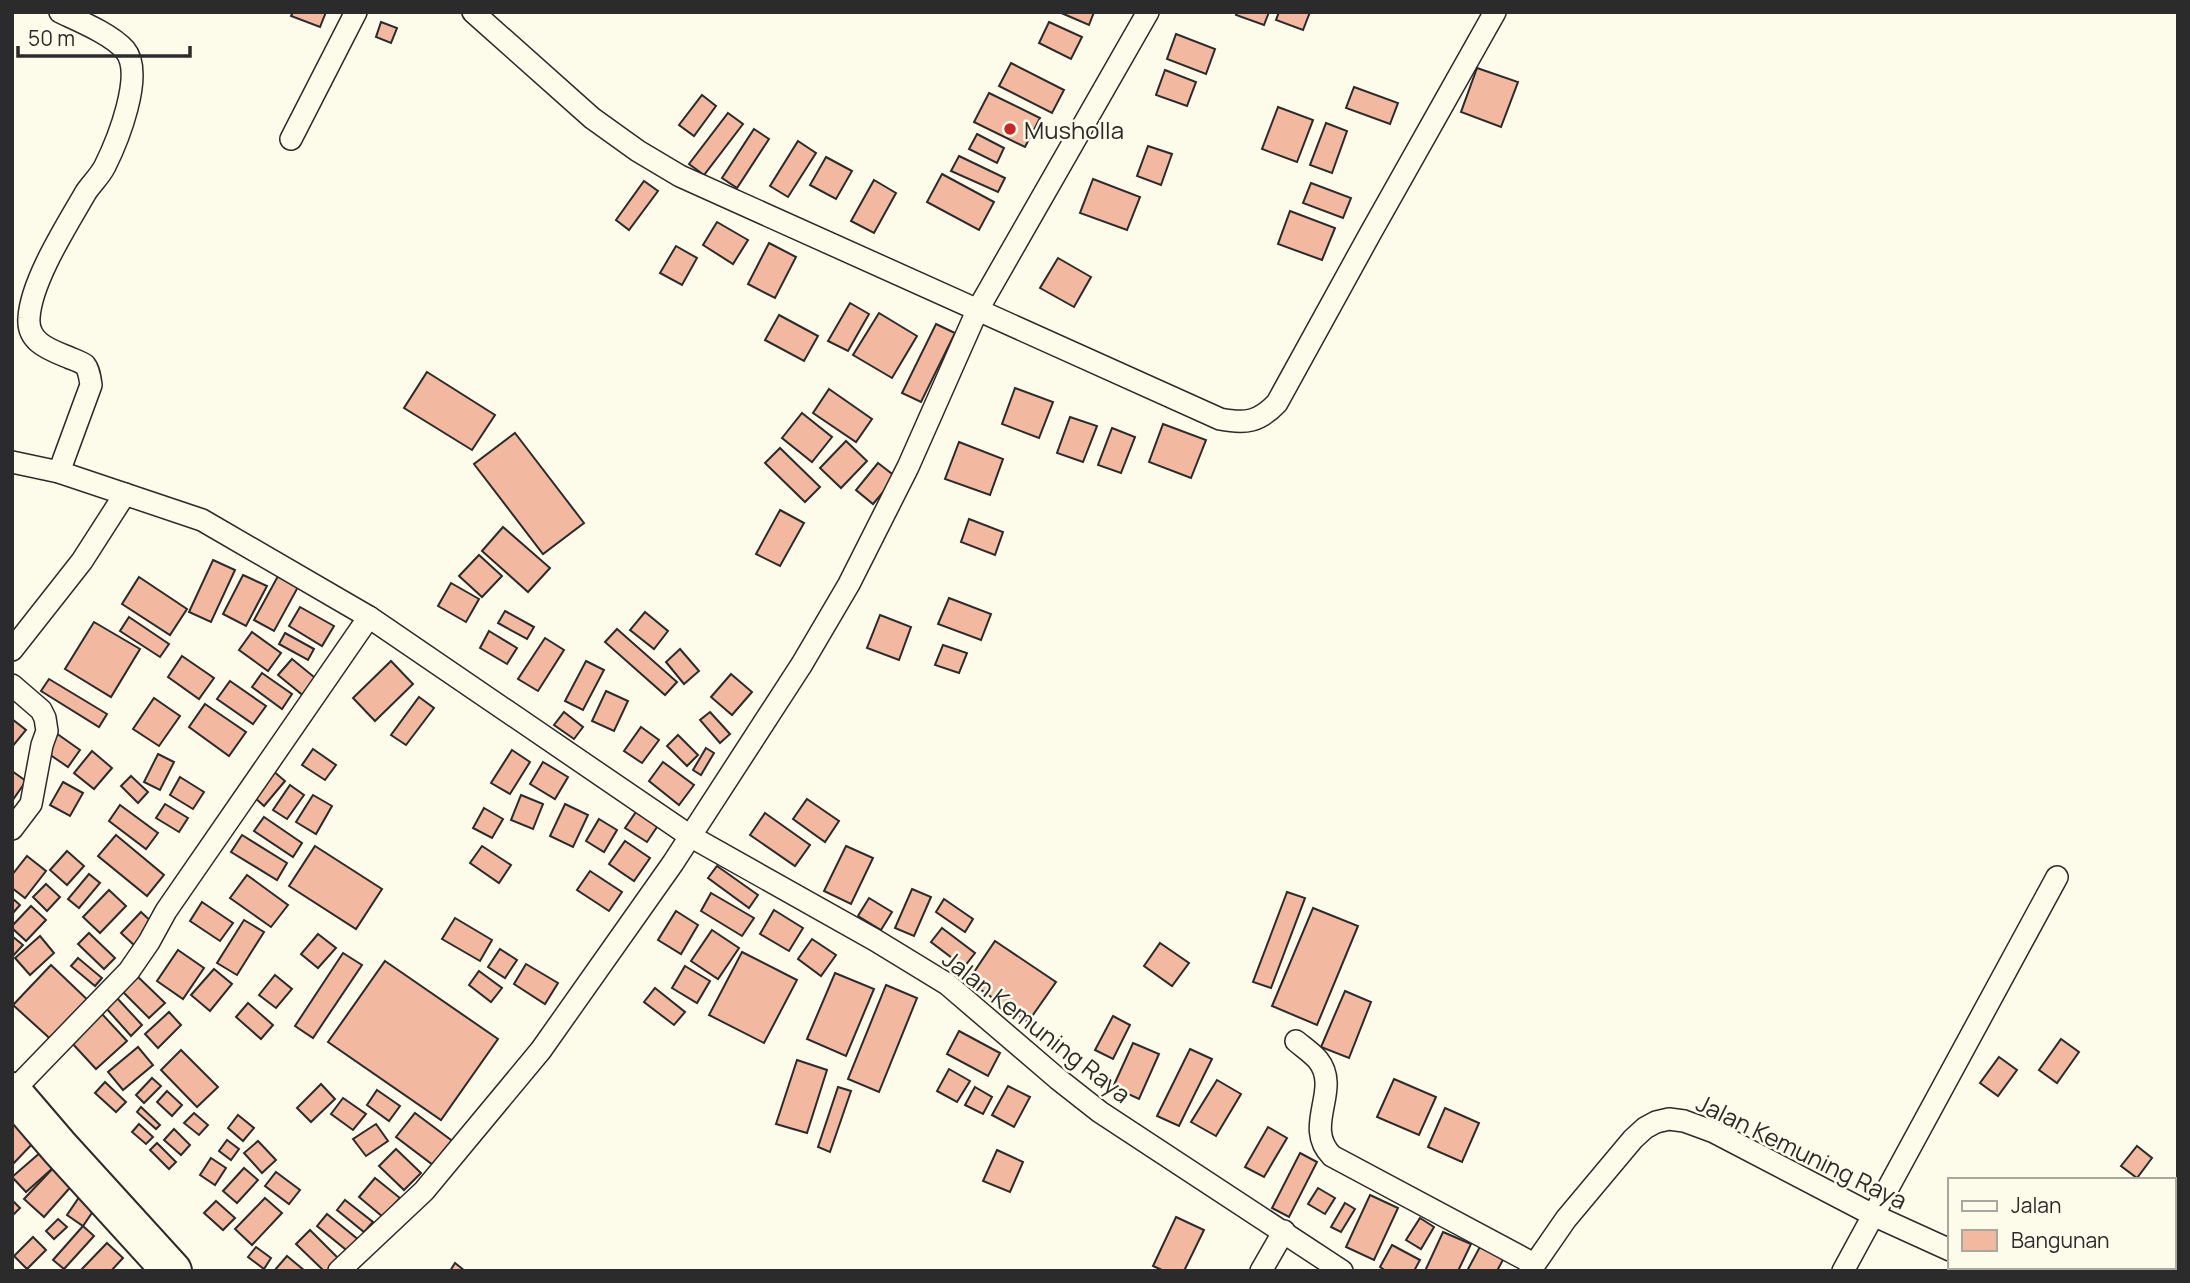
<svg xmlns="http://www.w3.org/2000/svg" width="2190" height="1283" font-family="Manrope,sans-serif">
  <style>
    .building { fill: #f2b8a0; stroke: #2b2b2b; stroke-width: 2 }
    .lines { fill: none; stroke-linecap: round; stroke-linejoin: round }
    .street-casing { stroke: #2b2b2b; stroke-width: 24 }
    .highway-casing { stroke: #2b2b2b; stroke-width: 42 }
    .street { stroke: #fdfbea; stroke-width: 21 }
    .highway { stroke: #fdfbea; stroke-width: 38 }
    .poi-dot { fill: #c62828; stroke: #fdfbea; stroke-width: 2.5 }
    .labels { text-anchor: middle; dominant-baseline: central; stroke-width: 5; stroke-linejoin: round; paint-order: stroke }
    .poi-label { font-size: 24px; fill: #2b2b2b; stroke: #fdfbea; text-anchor: start }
    .street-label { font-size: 24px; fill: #2b2b2b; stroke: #fdfbea }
  </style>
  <rect width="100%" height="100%" fill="#fdfbea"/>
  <g class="building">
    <polygon points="293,12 326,12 320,27 291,16"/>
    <polygon points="1059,12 1094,12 1089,25"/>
    <polygon points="1237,12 1269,12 1264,25 1236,15"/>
    <polygon points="1279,12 1310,12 1303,30 1276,20"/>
    <polygon points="381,22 397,28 391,43 376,37"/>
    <polygon points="1049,22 1082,37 1071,59 1039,43"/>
    <polygon points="1176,34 1215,49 1206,74 1167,59"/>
    <polygon points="1011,63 1064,90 1052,113 999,86"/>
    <polygon points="1477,68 1518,82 1501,127 1461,112"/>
    <polygon points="1165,70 1196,82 1187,106 1156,95"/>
    <polygon points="1354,87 1398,103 1390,124 1346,108"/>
    <polygon points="989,93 1040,118 1025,147 974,122"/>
    <polygon points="702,95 716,106 694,136 679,125"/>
    <polygon points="1278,107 1313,120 1297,162 1262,149"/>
    <polygon points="728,113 743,124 704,175 689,164"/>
    <polygon points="1326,123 1347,131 1332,173 1310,165"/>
    <polygon points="754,129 769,139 737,188 722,178"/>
    <polygon points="977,134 1004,148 997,163 969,149"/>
    <polygon points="798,141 816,153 788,197 770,186"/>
    <polygon points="1148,146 1172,154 1161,185 1137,176"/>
    <polygon points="959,156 1005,178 998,192 951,171"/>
    <polygon points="826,157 852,171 836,199 810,185"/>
    <polygon points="942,174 994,202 979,230 927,202"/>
    <polygon points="1093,179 1140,197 1127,230 1080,213"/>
    <polygon points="874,180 896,193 874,233 851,221"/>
    <polygon points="644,181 658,191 629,230 616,220"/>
    <polygon points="1311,183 1351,198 1343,218 1303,203"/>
    <polygon points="1290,211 1335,228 1322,260 1278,244"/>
    <polygon points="717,222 748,240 733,264 703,245"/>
    <polygon points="769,243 796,257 775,298 748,284"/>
    <polygon points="676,246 697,258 682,285 660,273"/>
    <polygon points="1058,258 1091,277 1074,307 1040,288"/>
    <polygon points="850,303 869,314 848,351 828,341"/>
    <polygon points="879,313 917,336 892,378 853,355"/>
    <polygon points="779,315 818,336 804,361 765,340"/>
    <polygon points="936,324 955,333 921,402 902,393"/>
    <polygon points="427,372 495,415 472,450 404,408"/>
    <polygon points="1015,388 1053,402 1039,438 1002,424"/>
    <polygon points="829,389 872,419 856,442 813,413"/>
    <polygon points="802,413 832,437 812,462 782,438"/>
    <polygon points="1070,417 1097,426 1083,462 1057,453"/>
    <polygon points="1163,424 1206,440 1191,478 1149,462"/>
    <polygon points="1112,428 1135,437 1121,473 1098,465"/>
    <polygon points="515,433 584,523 543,554 474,464"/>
    <polygon points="846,441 867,461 841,488 820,468"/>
    <polygon points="959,442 1003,459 990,495 945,479"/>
    <polygon points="780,448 820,487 805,502 765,463"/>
    <polygon points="878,463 896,477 873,504 856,490"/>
    <polygon points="780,510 804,523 780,566 756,554"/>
    <polygon points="969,519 1003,532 995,555 961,542"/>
    <polygon points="503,527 550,568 528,592 482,551"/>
    <polygon points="479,555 502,576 482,597 459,576"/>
    <polygon points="213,560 235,570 211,622 189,612"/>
    <polygon points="243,575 267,586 246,626 223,614"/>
    <polygon points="278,576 298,587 274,631 254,620"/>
    <polygon points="139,577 187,609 170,635 122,604"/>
    <polygon points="451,583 479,599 466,622 438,606"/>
    <polygon points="949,598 991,614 981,640 938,624"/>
    <polygon points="300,607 334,626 322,646 289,626"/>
    <polygon points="505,611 534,627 527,639 498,623"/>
    <polygon points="645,612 668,631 654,649 630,630"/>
    <polygon points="880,615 911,627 899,660 867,648"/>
    <polygon points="129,617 169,644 160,657 120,631"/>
    <polygon points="94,622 140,649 111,697 65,669"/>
    <polygon points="617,629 677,682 665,695 605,642"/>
    <polygon points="489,631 517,648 507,664 480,648"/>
    <polygon points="252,632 281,653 268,671 239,650"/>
    <polygon points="285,633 314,649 308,660 279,644"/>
    <polygon points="545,638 564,650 538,691 518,679"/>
    <polygon points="943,645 967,653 959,673 935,665"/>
    <polygon points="680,649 699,671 684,684 666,662"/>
    <polygon points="182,656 214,678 199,699 168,677"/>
    <polygon points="292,659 319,681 305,697 278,675"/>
    <polygon points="391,661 413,684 375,721 353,698"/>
    <polygon points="586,661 604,670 583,710 565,701"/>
    <polygon points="262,673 292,694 282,709 252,687"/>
    <polygon points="731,674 752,692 732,715 711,697"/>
    <polygon points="49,679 107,714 99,727 41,691"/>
    <polygon points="230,681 266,706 253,724 217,699"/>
    <polygon points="606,691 628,701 614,731 592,721"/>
    <polygon points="419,697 434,708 406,745 391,735"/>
    <polygon points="154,698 180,716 159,746 133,729"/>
    <polygon points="205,704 246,732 229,756 189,727"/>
    <polygon points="564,712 583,727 574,739 554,725"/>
    <polygon points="710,712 730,734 720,743 700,720"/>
    <polygon points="12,719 26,730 12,747"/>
    <polygon points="641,727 659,740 642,763 624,751"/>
    <polygon points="56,733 80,750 68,767 43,750"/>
    <polygon points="678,735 698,755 687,766 667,746"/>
    <polygon points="706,748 714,753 701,775 693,770"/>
    <polygon points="313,749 336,765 325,780 302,765"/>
    <polygon points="512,750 530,762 510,794 491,783"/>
    <polygon points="92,751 112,768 94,789 74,773"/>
    <polygon points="158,754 174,762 160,790 144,782"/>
    <polygon points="543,762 568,777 555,799 530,784"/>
    <polygon points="663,762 694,785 679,805 649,781"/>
    <polygon points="272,770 285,781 264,806 252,795"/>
    <polygon points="12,771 26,781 12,801"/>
    <polygon points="131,776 148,792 138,803 121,786"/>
    <polygon points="180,777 204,792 193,809 170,795"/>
    <polygon points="63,782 83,793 70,816 50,805"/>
    <polygon points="290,785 304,795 287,819 273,810"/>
    <polygon points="313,795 332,806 316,834 296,822"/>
    <polygon points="521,795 543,804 533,829 511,820"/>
    <polygon points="807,799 839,821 825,842 793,819"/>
    <polygon points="165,804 188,818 179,832 156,818"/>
    <polygon points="565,804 588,815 573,847 550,836"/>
    <polygon points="120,805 158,833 146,849 109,821"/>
    <polygon points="484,808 503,819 492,838 473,828"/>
    <polygon points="638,809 659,824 647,842 625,828"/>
    <polygon points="765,813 810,845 795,866 750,835"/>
    <polygon points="264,817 302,843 293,857 254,831"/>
    <polygon points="599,819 617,830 604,852 586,841"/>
    <polygon points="116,835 164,875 147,896 98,856"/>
    <polygon points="242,835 287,863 277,880 231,852"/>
    <polygon points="625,841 650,858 634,881 609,864"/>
    <polygon points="315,846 382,889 356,929 289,886"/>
    <polygon points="482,846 511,865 499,883 470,863"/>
    <polygon points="846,846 873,858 851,904 824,891"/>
    <polygon points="67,851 84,866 67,885 50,870"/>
    <polygon points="27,856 46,871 25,898 12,888 12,875"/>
    <polygon points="717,866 758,895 749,908 708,878"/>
    <polygon points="590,871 622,892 609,911 577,890"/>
    <polygon points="89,874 100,883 79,908 68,899"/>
    <polygon points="247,875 288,905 271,927 230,898"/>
    <polygon points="46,884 60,897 47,911 33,897"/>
    <polygon points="912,889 931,897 914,936 895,928"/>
    <polygon points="109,890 126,906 100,933 83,917"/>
    <polygon points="1287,892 1305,898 1271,988 1253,982"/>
    <polygon points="711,893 754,918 742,936 701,911"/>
    <polygon points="12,898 20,905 12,914"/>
    <polygon points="869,898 892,912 881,930 858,916"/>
    <polygon points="944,899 973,919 965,932 936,912"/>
    <polygon points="202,902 233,923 220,941 190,921"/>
    <polygon points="31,906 46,920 26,941 12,928 12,926"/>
    <polygon points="1313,908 1358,926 1317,1025 1272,1006"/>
    <polygon points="774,910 803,928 789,951 760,934"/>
    <polygon points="676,911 698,925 681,954 658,940"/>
    <polygon points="141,912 155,925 135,946 121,933"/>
    <polygon points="455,918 492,940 480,961 442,939"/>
    <polygon points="244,920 264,932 237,975 217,963"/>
    <polygon points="942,928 975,953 964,967 931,942"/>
    <polygon points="712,930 739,948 718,979 691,961"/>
    <polygon points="89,933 115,958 104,969 78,944"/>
    <polygon points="318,934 336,948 318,968 301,954"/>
    <polygon points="12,936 23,945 12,957"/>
    <polygon points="40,936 54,953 30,975 15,958"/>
    <polygon points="812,939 836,955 821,976 798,959"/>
    <polygon points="995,941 1056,982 1028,1022 968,981"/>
    <polygon points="1160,943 1189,963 1172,986 1144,966"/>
    <polygon points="500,949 517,960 505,978 488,967"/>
    <polygon points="178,950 204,968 183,999 157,981"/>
    <polygon points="742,952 797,980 764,1043 709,1015"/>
    <polygon points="343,953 362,965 313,1038 295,1026"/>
    <polygon points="78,958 102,978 95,986 71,966"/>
    <polygon points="385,961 498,1039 441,1120 328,1042"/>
    <polygon points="526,964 558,983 545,1004 514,984"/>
    <polygon points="51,965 93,1005 56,1044 13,1005"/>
    <polygon points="685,966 710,981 697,1003 672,988"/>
    <polygon points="214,969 232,984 210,1011 191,995"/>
    <polygon points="479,971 502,988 491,1002 469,985"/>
    <polygon points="134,973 165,1003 149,1018 119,988"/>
    <polygon points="835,973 874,989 846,1056 807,1039"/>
    <polygon points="275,975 292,989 276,1008 259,995"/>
    <polygon points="886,985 917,998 879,1092 848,1079"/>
    <polygon points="655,988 685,1012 674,1025 644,1002"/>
    <polygon points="1345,991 1371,1002 1349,1058 1321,1047"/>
    <polygon points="117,998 142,1025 131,1036 106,1008"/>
    <polygon points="248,1003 273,1025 261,1039 236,1017"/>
    <polygon points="169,1012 181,1025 158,1048 145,1034"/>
    <polygon points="102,1014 127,1041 96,1069 71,1042"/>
    <polygon points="1113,1016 1130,1025 1113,1059 1095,1050"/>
    <polygon points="959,1031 1000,1053 988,1076 947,1054"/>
    <polygon points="2061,1039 2079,1052 2057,1083 2039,1070"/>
    <polygon points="1133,1043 1159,1054 1139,1099 1113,1087"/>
    <polygon points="138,1047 153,1065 123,1090 108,1072"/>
    <polygon points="1190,1049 1212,1059 1179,1126 1157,1116"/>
    <polygon points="181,1050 218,1087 197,1107 161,1070"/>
    <polygon points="1999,1057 2017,1070 1998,1096 1980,1083"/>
    <polygon points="797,1060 827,1070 807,1133 776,1124"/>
    <polygon points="949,1069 970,1081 957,1102 937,1091"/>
    <polygon points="152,1078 161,1086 144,1103 136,1095"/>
    <polygon points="1394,1079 1436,1097 1419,1135 1377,1117"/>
    <polygon points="1217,1080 1241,1094 1216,1136 1191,1122"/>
    <polygon points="105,1082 126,1102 116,1112 95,1093"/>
    <polygon points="321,1084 335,1099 311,1122 297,1108"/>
    <polygon points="1008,1086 1030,1097 1014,1127 992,1115"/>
    <polygon points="838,1087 851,1091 830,1152 818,1147"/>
    <polygon points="975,1087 992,1097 983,1114 965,1105"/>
    <polygon points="377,1090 400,1106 389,1121 367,1105"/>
    <polygon points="167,1091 182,1105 172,1116 157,1102"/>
    <polygon points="343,1098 366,1114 353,1130 331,1114"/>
    <polygon points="141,1107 160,1125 156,1129 137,1112"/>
    <polygon points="1445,1108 1479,1123 1462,1162 1428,1147"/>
    <polygon points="194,1113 208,1125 199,1135 184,1123"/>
    <polygon points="415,1113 455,1143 437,1168 396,1137"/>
    <polygon points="238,1115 254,1128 243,1141 228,1128"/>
    <polygon points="14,1122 35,1141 12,1165 12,1123"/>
    <polygon points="139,1124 153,1137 146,1144 132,1132"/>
    <polygon points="376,1124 388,1141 366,1156 353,1139"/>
    <polygon points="1268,1127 1287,1138 1264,1177 1245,1167"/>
    <polygon points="174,1129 190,1145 181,1155 164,1140"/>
    <polygon points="227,1140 239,1149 231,1160 219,1151"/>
    <polygon points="258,1141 276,1160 262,1173 244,1153"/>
    <polygon points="157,1143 176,1162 169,1169 150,1150"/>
    <polygon points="2137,1146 2152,1158 2137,1178 2121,1166"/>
    <polygon points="396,1149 421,1173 404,1190 379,1166"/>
    <polygon points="997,1150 1023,1162 1010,1192 983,1181"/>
    <polygon points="41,1152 54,1167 26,1192 12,1177"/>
    <polygon points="1300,1153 1317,1162 1289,1217 1272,1208"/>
    <polygon points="211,1158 226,1168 215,1185 200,1175"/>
    <polygon points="56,1165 75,1182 44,1217 24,1199"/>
    <polygon points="244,1168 258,1180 237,1203 223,1191"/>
    <polygon points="276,1172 300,1190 289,1204 265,1186"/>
    <polygon points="375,1178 400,1198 383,1217 359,1197"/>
    <polygon points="1318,1188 1335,1198 1325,1214 1308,1204"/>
    <polygon points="84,1190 100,1201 83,1226 67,1215"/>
    <polygon points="1370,1195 1398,1208 1374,1260 1346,1247"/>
    <polygon points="265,1198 282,1213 252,1245 235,1229"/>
    <polygon points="12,1200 20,1208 12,1216"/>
    <polygon points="345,1200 373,1222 364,1232 337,1210"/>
    <polygon points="216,1201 235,1218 223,1230 204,1213"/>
    <polygon points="1345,1203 1355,1209 1341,1232 1331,1227"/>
    <polygon points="327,1214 360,1241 350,1253 317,1226"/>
    <polygon points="1176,1217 1204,1230 1184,1271 1164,1271 1153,1266"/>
    <polygon points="1420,1218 1434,1227 1421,1249 1406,1240"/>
    <polygon points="58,1219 67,1227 54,1239 46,1231"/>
    <polygon points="83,1226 94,1236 64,1269 53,1260"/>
    <polygon points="310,1230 342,1262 333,1271 324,1271 296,1244"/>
    <polygon points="1443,1232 1471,1244 1458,1271 1425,1271"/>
    <polygon points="33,1237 46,1250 27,1269 14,1256"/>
    <polygon points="107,1243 123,1258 111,1271 80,1271"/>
    <polygon points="1482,1243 1505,1256 1497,1271 1467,1271"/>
    <polygon points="1392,1245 1420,1260 1414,1271 1386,1271 1380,1267"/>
    <polygon points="256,1247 271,1258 264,1269 248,1257"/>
    <polygon points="287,1256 305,1271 274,1271"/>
    <polygon points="455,1263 465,1271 450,1271"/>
  </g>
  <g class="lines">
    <defs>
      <g id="street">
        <path d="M473 12 592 118 638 151 680 176 1220 419C1246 424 1259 422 1277 403L1370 234 1495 12"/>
        <polyline points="291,139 356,12"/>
        <polyline points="12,462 59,472 202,520 369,617 690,836 875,940 947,984 1058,1079 1100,1112 1342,1271"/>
        <path d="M59 472 91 385C90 378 89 370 85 365 81 362 75 360 70 358 51 350 27 343 29 318 31 281 67 225 86 192 92 183 100 176 105 166 117 142 145 74 125 50 111 34 79 21 60 12"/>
        <polyline points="12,650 82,561 125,494"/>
        <polyline points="12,685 41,710 45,718 47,731 42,745 31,804 12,829"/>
        <path d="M1296 1041C1303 1047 1312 1053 1318 1060 1342 1090 1302 1126 1332 1156L1534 1264"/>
        <polyline points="12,1092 129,971 149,942 166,911 369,617"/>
        <polyline points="1992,1267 2000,1271"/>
        <polyline points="339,1271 424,1191 541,1050 673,863 802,664 849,584 908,467 977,311 1148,12"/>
        <polyline points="1261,1271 1284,1231"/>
        <polyline points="1530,1271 1566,1219 1633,1139 1645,1128 1656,1122 1669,1119 1684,1121 1714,1132 1873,1215 1950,1250"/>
        <polyline points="1843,1271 2057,877"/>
      </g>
      <polyline id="highway" points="12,1092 60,1148 172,1271"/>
    </defs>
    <use href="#street" class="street-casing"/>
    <use href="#highway" class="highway-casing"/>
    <use href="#street" class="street"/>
    <use href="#highway" class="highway"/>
  </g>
  <circle class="poi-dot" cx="1010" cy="129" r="7"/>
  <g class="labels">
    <g class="poi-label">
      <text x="1024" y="129">Musholla</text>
    </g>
    <g class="street-label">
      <text transform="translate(1037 1026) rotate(38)">Jalan Kemuning Raya</text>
      <text transform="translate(1802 1151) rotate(26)">Jalan Kemuning Raya</text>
    </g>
  </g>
  <rect width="2190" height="1283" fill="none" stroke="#2b2b2b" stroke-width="28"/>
  <rect x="1948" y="1178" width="228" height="91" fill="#fdfbea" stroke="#a9a89e" stroke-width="2"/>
  <rect x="1962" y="1201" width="35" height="10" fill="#fdfbea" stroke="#a9a89e" stroke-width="2"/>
  <text x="2011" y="1213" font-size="21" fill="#2b2b2b">Jalan</text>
  <rect x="1962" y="1230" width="35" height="21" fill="#f2b8a0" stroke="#a9a89e" stroke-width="2"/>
  <text x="2011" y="1248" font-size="21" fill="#2b2b2b">Bangunan</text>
  <path d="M18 46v10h172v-10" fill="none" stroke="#2b2b2b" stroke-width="3.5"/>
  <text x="28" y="46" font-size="21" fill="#2b2b2b" stroke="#fdfbea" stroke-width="5" paint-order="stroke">50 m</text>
</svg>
